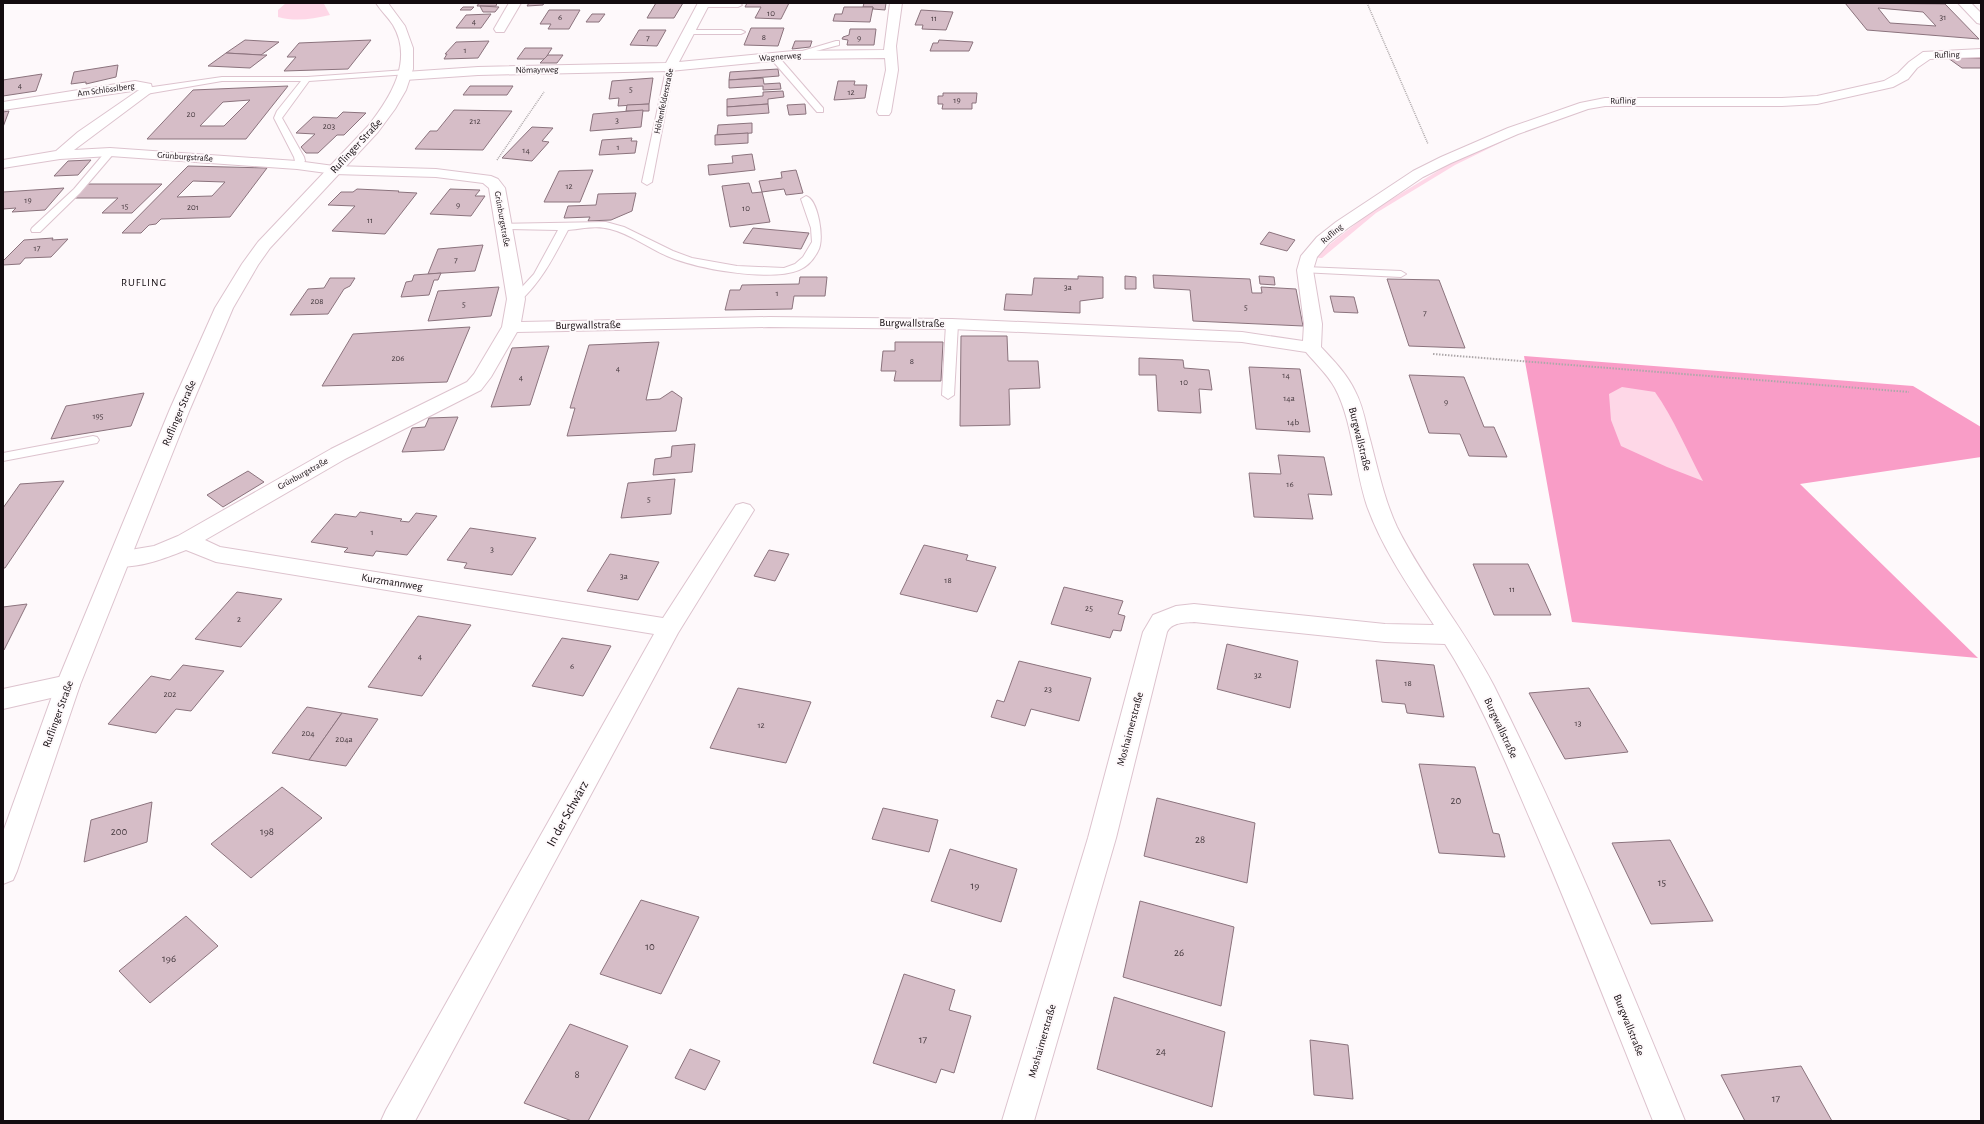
<svg xmlns="http://www.w3.org/2000/svg" width="1984" height="1124" font-family="'Alegreya Sans',sans-serif">
  <style>
    .forest { fill: #f99dc7 }
    .water { fill: #fed7e7 }
    .lines { fill: none; stroke-linecap: round; stroke-linejoin: round }
    .stream { fill: #fed7e7; fill-rule: evenodd }
    .building { fill: #d6bdc7; stroke: #8b737d; fill-rule: evenodd }
    .service-casing { stroke: #ddc3ce; stroke-width: 2 }
    .minor-casing { stroke: #ddc3ce; stroke-width: 2 }
    .tertiary-casing { stroke: #ddc3ce; stroke-width: 2 }
    .path-far1 { stroke: #aea8aa; stroke-width: 1.5; stroke-dasharray: 1 1; stroke-linecap: butt }
    .path { stroke: #aea8aa; stroke-width: 2; stroke-dasharray: 1.5 1.5; stroke-linecap: butt }
    .service { fill: #fff; fill-rule: evenodd }
    .minor { fill: #fff; fill-rule: evenodd }
    .tertiary { fill: #fff; fill-rule: evenodd }
    .labels { text-anchor: middle; dominant-baseline: central; stroke-width: 4; stroke-linejoin: round; paint-order: stroke }
    .number-label { font-size: 9px; fill: #44383d }
    .far-street-label { font-size: 9px; fill: #130b0f; stroke: #fef9fb }
    .street-label { font-size: 11px; fill: #130b0f; stroke: #fef9fb }
    .far-quarter-label { font-size: 11px; letter-spacing: 1px; fill: #130b0f; stroke: #fef9fb }
    .near-number-label { font-size: 11px; fill: #44383d }
    .near-street-label { font-size: 13px; fill: #130b0f; stroke: #fef9fb }
  </style>
  <rect width="100%" height="100%" fill="#fef9fb"/>
  <polygon class="forest" points="1524,356 1913,386 1981,427 1981,457 1800,484 1978,658 1572,622"/>
  <g class="water">
    <path d="M286 3H319L324 4 330 15C312 19 296 22 278 17V10Z"/>
    <path d="M1622 387 1655 392C1674 419 1687 451 1703 481L1667 467 1621 446 1611 420 1609 394Z"/>
  </g>
  <g class="lines">
    <polygon class="stream" points="1500,139 1503,141 1502,142 1455,165 1376,213 1322,258 1319,258 1315,256 1372,211 1451,163"/>
  </g>
  <g class="building">
    <polygon points="479,3 497,3 496,6 477,6"/>
    <polygon points="529,3 544,3 543,5 527,6"/>
    <polygon points="656,3 683,3 674,18 647,18"/>
    <polygon points="747,3 789,3 781,19 755,18 761,7 745,7"/>
    <polygon points="864,3 886,3 885,10 873,9 873,7 863,7"/>
    <path d="M1845 3 1945 4 1979 39 1867 30ZM1878 8 1923 12 1936 26 1890 23Z"/>
    <polygon points="480,6 499,7 495,12 483,12"/>
    <polygon points="463,7 474,7 471,10 460,10"/>
    <polygon points="844,7 873,7 870,22 833,21 835,14 842,14"/>
    <polygon points="549,10 580,10 569,29 548,29 551,24 540,24"/>
    <polygon points="921,10 953,12 946,30 922,29 923,25 915,25"/>
    <polygon points="491,14 481,28 456,28 466,15"/>
    <polygon points="592,14 605,14 599,22 586,22"/>
    <polygon points="751,28 784,28 778,46 744,45"/>
    <polygon points="850,29 876,29 874,45 847,45 848,40 842,39 843,37 849,35"/>
    <polygon points="639,30 666,30 657,46 630,45"/>
    <polygon points="245,40 279,42 261,55 226,53"/>
    <polygon points="371,40 348,69 284,71 296,57 287,57 299,43"/>
    <polygon points="939,40 973,42 969,51 930,51 933,43 938,43"/>
    <polygon points="489,41 478,58 444,59 447,54 445,54 456,42"/>
    <polygon points="795,41 812,41 810,47 792,49"/>
    <polygon points="525,48 552,48 545,59 517,59"/>
    <polygon points="226,53 261,55 267,55 250,68 208,66"/>
    <polygon points="548,55 563,55 557,63 540,63"/>
    <polygon points="1948,58 1981,58 1981,68 1962,68"/>
    <polygon points="118,65 116,77 86,84 86,82 71,84 74,72"/>
    <polygon points="778,69 779,76 729,80 730,72"/>
    <polygon points="42,74 36,91 3,96 3,80"/>
    <polygon points="653,78 649,104 618,106 619,98 609,99 612,81"/>
    <polygon points="763,78 764,84 780,83 781,89 763,90 763,86 729,88 729,80"/>
    <polygon points="838,81 855,81 854,85 867,85 865,98 834,100"/>
    <path d="M288 86 246 139H147L193 90ZM250 100 224 126H200L223 102Z"/>
    <polygon points="470,86 513,86 507,95 463,95"/>
    <polygon points="783,91 784,97 768,99 768,104 727,107 727,99 763,96 763,92"/>
    <polygon points="943,93 977,93 976,103 972,103 972,109 942,109 943,104 938,104 938,96 943,96"/>
    <polygon points="649,104 649,111 626,111 627,105"/>
    <polygon points="768,104 769,113 727,116 727,107"/>
    <polygon points="805,104 806,114 789,115 787,105"/>
    <polygon points="454,110 512,111 483,150 415,149 430,131 437,131"/>
    <polygon points="643,110 641,127 590,131 593,114"/>
    <polygon points="9,111 3,127 3,112"/>
    <polygon points="343,112 366,113 344,135 337,135 318,153 306,153 301,147 315,134 296,133 313,117 337,118"/>
    <polygon points="752,123 752,133 717,135 718,125"/>
    <polygon points="532,127 553,128 542,141 549,142 532,161 502,158"/>
    <polygon points="748,133 748,143 715,145 715,135"/>
    <polygon points="632,138 631,141 637,141 635,153 599,155 602,140"/>
    <polygon points="752,154 755,170 709,175 708,165 733,163 732,156"/>
    <polygon points="91,160 78,175 54,176 68,161"/>
    <path d="M188 166 267 168 230 217 161 219 156 224 149 225 141 233H122ZM193 181 225 182 212 196 177 197Z"/>
    <polygon points="593,170 580,202 544,202 559,171"/>
    <polygon points="796,170 803,193 786,195 784,189 762,192 759,181 782,178 781,172"/>
    <polygon points="749,183 752,193 762,192 770,222 730,227 722,186"/>
    <polygon points="88,184 162,184 132,213 102,213 118,198 73,198"/>
    <polygon points="64,188 45,210 12,212 16,208 3,209 3,192"/>
    <polygon points="357,189 399,191 398,192 417,193 385,234 332,231 355,206 328,205 341,192 353,192"/>
    <polygon points="450,189 480,190 475,196 485,196 471,216 430,214"/>
    <polygon points="636,193 632,211 611,220 588,221 590,217 564,218 568,206 596,205 598,194"/>
    <polygon points="753,228 809,233 801,249 743,243"/>
    <polygon points="1269,232 1295,240 1287,251 1260,244"/>
    <polygon points="53,238 52,240 68,239 51,257 25,258 20,264 3,265 3,261 24,240"/>
    <polygon points="483,245 475,271 428,274 438,249"/>
    <polygon points="441,273 438,280 434,280 429,295 401,297 406,282 412,281 414,275"/>
    <polygon points="1153,275 1250,279 1252,293 1262,293 1261,287 1296,289 1303,326 1193,321 1190,290 1154,288"/>
    <polygon points="1078,276 1103,277 1103,298 1080,301 1080,313 1004,310 1006,294 1032,295 1034,278 1078,279"/>
    <polygon points="1125,276 1136,277 1136,289 1125,289"/>
    <polygon points="1259,276 1274,277 1275,285 1260,284"/>
    <polygon points="800,277 827,277 825,296 794,296 792,309 725,310 730,290 740,290 742,285 799,284"/>
    <polygon points="330,278 355,278 350,286 344,289 328,314 290,315 308,289 324,288"/>
    <polygon points="1387,279 1439,280 1465,348 1409,346"/>
    <polygon points="499,287 491,316 428,321 438,291"/>
    <polygon points="1330,296 1354,297 1358,313 1334,312"/>
    <polygon points="470,327 447,382 322,386 353,334"/>
    <polygon points="961,336 1007,336 1008,361 1038,361 1040,388 1009,389 1010,425 960,426"/>
    <polygon points="659,342 646,400 660,399 672,391 682,398 676,431 567,436 575,408 570,408 589,345"/>
    <polygon points="895,342 943,342 941,381 894,381 896,371 881,371 883,351 895,351"/>
    <polygon points="549,346 530,405 491,407 512,348"/>
    <polygon points="1139,358 1183,360 1184,368 1209,370 1212,390 1199,389 1201,413 1158,411 1156,375 1139,375"/>
    <polygon points="1249,367 1300,369 1310,432 1256,429"/>
    <polygon points="1409,375 1464,377 1484,427 1494,427 1507,457 1469,456 1460,434 1429,433"/>
    <polygon points="144,393 131,426 51,439 66,406"/>
    <polygon points="458,417 444,450 402,452 412,428 425,427 429,418"/>
    <polygon points="695,444 692,472 653,475 655,459 671,457 672,446"/>
    <polygon points="1278,455 1324,457 1332,495 1308,494 1313,519 1254,517 1249,473 1281,474"/>
    <polygon points="248,471 264,482 223,507 207,495"/>
    <polygon points="675,479 671,514 621,518 628,483"/>
    <polygon points="64,481 5,568 3,568 3,508 20,484"/>
    <polygon points="360,512 402,519 400,521 409,522 416,513 437,516 407,555 376,551 373,556 344,552 348,548 311,542 335,514 356,517"/>
    <polygon points="470,528 536,538 512,575 464,568 467,563 447,560"/>
    <polygon points="924,545 968,555 966,560 996,567 977,612 900,594"/>
    <polygon points="769,550 789,554 775,581 754,576"/>
    <polygon points="610,554 659,562 638,600 587,591"/>
    <polygon points="1473,564 1528,564 1551,615 1494,615"/>
    <polygon points="1064,587 1123,601 1118,614 1125,616 1121,631 1113,630 1110,638 1051,624"/>
    <polygon points="237,592 282,599 241,647 195,639"/>
    <polygon points="27,604 4,650 3,650 3,607"/>
    <polygon points="418,616 471,625 422,696 368,687"/>
    <polygon points="562,638 611,646 583,696 532,686"/>
    <polygon points="1227,644 1298,661 1290,708 1217,689"/>
    <polygon points="1376,660 1434,665 1444,717 1407,713 1405,704 1382,702"/>
    <polygon points="1019,661 1091,678 1079,721 1031,709 1025,726 991,717 997,700 1004,702"/>
    <polygon points="183,665 224,671 191,711 176,709 156,733 108,724 151,676 170,680"/>
    <polygon points="738,688 811,702 786,763 710,748"/>
    <polygon points="1589,688 1628,752 1565,759 1529,693"/>
    <polygon points="307,707 342,713 309,760 272,753"/>
    <polygon points="342,713 378,719 346,766 309,760"/>
    <polygon points="1419,764 1475,767 1493,833 1499,834 1505,857 1439,853"/>
    <polygon points="282,787 322,818 251,878 211,844"/>
    <polygon points="1157,798 1255,823 1247,883 1144,856"/>
    <polygon points="152,802 147,842 84,862 91,820"/>
    <polygon points="883,808 938,820 929,852 872,839"/>
    <polygon points="1670,840 1713,921 1651,924 1612,843"/>
    <polygon points="950,849 1017,869 1001,922 931,901"/>
    <polygon points="641,900 699,917 661,994 600,974"/>
    <polygon points="1140,901 1234,927 1221,1006 1123,977"/>
    <polygon points="186,916 218,946 150,1003 119,971"/>
    <polygon points="904,974 955,990 949,1010 971,1016 954,1073 941,1069 936,1083 873,1063"/>
    <polygon points="1114,997 1225,1032 1212,1107 1097,1069"/>
    <polygon points="570,1024 628,1046 588,1121 572,1121 524,1103"/>
    <polygon points="1310,1040 1348,1045 1353,1099 1314,1095"/>
    <polygon points="690,1049 720,1061 705,1090 675,1078"/>
    <polygon points="1801,1066 1832,1121 1745,1121 1721,1075"/>
  </g>
  <g class="lines">
    <defs>
      <g id="service">
        <polygon points="702,3 739,3 742,5 738,7 703,7 699,5"/>
        <polygon points="686,30 741,30 745,32 741,34 686,34"/>
        <polygon points="836,41 839,41 839,45 793,57 789,55"/>
        <polygon points="771,55 777,55 823,108 823,112 817,112 771,59"/>
        <polygon points="667,65 674,67 652,182 647,185 642,182"/>
        <polygon points="406,70 409,70 409,74 309,81 282,118 304,157 305,161 300,167 297,168 292,165 295,161 294,157 274,118 277,111 301,81 222,81 146,94 142,91 146,88 222,77 307,77"/>
        <polygon points="110,149 115,152 80,193 40,232 32,232 31,230 32,228 74,189 107,150"/>
        <path d="M806 196C818 199 825 240 818 251 814 259 807 267 799 270 769 282 697 269 667 256 648 248 631 234 610 229 596 225 582 229 568 230 554 256 542 281 520 301H512L511 299 534 274 558 230 503 229 499 228 498 226 499 224 606 222 624 227 673 251 692 258 737 266 784 268 795 264 803 257 812 242 811 228 801 199Z"/>
        <polygon points="1305,267 1401,271 1406,274 1401,277 1301,272 1300,270"/>
        <polygon points="952,321 958,324 954,395 948,399 942,395 946,324"/>
        <polygon points="93,436 97,437 99,440 97,443 3,461 3,453"/>
      </g>
      <g id="minor">
        <polygon points="509,3 521,3 504,32 496,32 494,29"/>
        <polygon points="698,3 710,3 679,62 793,51 884,50 890,3 902,3 896,46 898,70 891,112 889,115 879,115 877,112 886,70 885,58 793,59 670,71 478,75 405,80 399,76 405,72 478,67 666,63"/>
        <polygon points="1958,3 1971,3 1981,13 1981,24 1977,23"/>
        <path d="M1981 49V57L1930 59 1917 68 1908 79 1893 87 1817 104 1782 106H1605L1588 109 1518 134 1451 163 1423 177 1348 228 1329 243 1317 257 1313 270 1322 324 1321 347C1334 361 1347 374 1355 391 1362 404 1365 419 1368 432 1377 464 1383 497 1397 527 1425 583 1465 630 1494 686 1565 827 1625 975 1685 1121H1653C1613 1021 1574 920 1531 821 1505 761 1480 699 1445 644L1385 642 1194 622C1184 623 1172 622 1167 632L1116 838 1034 1121H1002L1088 838 1143 632 1153 615 1176 606 1194 604 1385 624 1434 625C1409 587 1382 548 1367 506 1355 470 1352 419 1335 388 1328 375 1316 364 1306 352L1242 342 952 329 769 327 517 332 491 377 481 390 345 459 205 540 220 547 663 618 736 505 743 503 750 505 754 510 678 633 415 1121H381L386 1110 654 634 216 562 186 550C166 558 133 571 112 565L109 559 112 553 154 546 178 536 331 449 467 382 474 374 502 327 507 299 489 188 483 183 436 177 334 174 297 169 110 156 60 159 3 168V160L56 151 78 132 139 90 3 110V102L135 81 151 84 153 91 74 150 110 148 297 161 334 166 436 169 491 176 498 179 505 188 525 299 521 322 769 317 952 319 1242 332 1303 341 1304 324 1297 270 1301 256 1317 237 1336 222 1413 171 1441 157 1508 128 1580 103 1605 98H1782L1817 96 1884 81 1898 73 1909 62 1923 52Z"/>
        <polygon points="68,675 77,678 80,685 77,692 3,709 3,689"/>
      </g>
      <path id="tertiary" d="M376 3H388L405 26 413 48V69L406 90 395 109 378 132 270 248 258 265 233 308 190 409 80 685 17 871 13 880 3 884V832L56 685 170 409 215 308 242 264 258 242 368 126C390 98 414 61 393 25 388 17 381 11 376 3Z"/>
    </defs>
    <use href="#service" class="service-casing"/>
    <use href="#minor" class="minor-casing"/>
    <use href="#tertiary" class="tertiary-casing"/>
    <g class="path-far1">
      <polyline points="1367,3 1428,144"/>
      <polyline points="497,160 544,92"/>
    </g>
    <polyline class="path" points="1433,354 1909,392"/>
    <use href="#service" class="service"/>
    <use href="#minor" class="minor"/>
    <use href="#tertiary" class="tertiary"/>
  </g>
  <g class="labels">
    <g class="number-label">
      <text x="771" y="13">10</text>
      <text x="560" y="17">6</text>
      <text x="1943" y="17">31</text>
      <text x="934" y="18">11</text>
      <text x="474" y="21">4</text>
      <text x="764" y="37">8</text>
      <text x="648" y="38">7</text>
      <text x="859" y="38">9</text>
      <text x="465" y="50">1</text>
      <text x="20" y="85">4</text>
      <text x="631" y="89">5</text>
      <text x="851" y="92">12</text>
      <text x="957" y="100">19</text>
      <text x="191" y="114">20</text>
      <text x="617" y="120">3</text>
      <text x="475" y="121">212</text>
      <text x="329" y="126">203</text>
      <text x="618" y="147">1</text>
      <text x="526" y="150">14</text>
      <text x="569" y="186">12</text>
      <text x="28" y="200">19</text>
      <text x="458" y="205">9</text>
      <text x="125" y="206">15</text>
      <text x="193" y="207">201</text>
      <text x="746" y="208">10</text>
      <text x="370" y="220">11</text>
      <text x="37" y="248">17</text>
      <text x="456" y="260">7</text>
      <text x="1068" y="287">3a</text>
      <text x="777" y="293">1</text>
      <text x="317" y="301">208</text>
      <text x="464" y="304">5</text>
      <text x="1246" y="307">5</text>
      <text x="1425" y="313">7</text>
      <text x="398" y="358">206</text>
      <text x="912" y="361">8</text>
      <text x="618" y="368">4</text>
      <text x="1286" y="375">14</text>
      <text x="521" y="377">4</text>
      <text x="1184" y="382">10</text>
      <text x="1289" y="398">14a</text>
      <text x="1446" y="402">9</text>
      <text x="98" y="416">195</text>
      <text x="1293" y="422">14b</text>
      <text x="1290" y="484">16</text>
      <text x="649" y="499">5</text>
      <text x="372" y="532">1</text>
      <text x="492" y="549">3</text>
      <text x="624" y="576">3a</text>
      <text x="948" y="580">18</text>
      <text x="1512" y="589">11</text>
      <text x="1089" y="608">25</text>
      <text x="239" y="619">2</text>
      <text x="420" y="656">4</text>
      <text x="572" y="666">6</text>
      <text x="1258" y="675">32</text>
      <text x="1408" y="683">18</text>
      <text x="1048" y="689">23</text>
      <text x="170" y="694">202</text>
      <text x="1578" y="723">13</text>
      <text x="761" y="725">12</text>
      <text x="308" y="733">204</text>
      <text x="344" y="739">204a</text>
    </g>
    <g class="far-street-label">
      <text transform="translate(1947 55) rotate(-2)">Rufling</text>
      <text transform="translate(780 57) rotate(-4)">Wagnerweg</text>
      <text transform="translate(537 70) rotate(-1)">Nömayrweg</text>
      <text transform="translate(106 90) rotate(-8)">Am Schlösslberg</text>
      <text transform="translate(664 101) rotate(-78)">Höhenfelderstraße</text>
      <text transform="translate(1623 101) rotate(-1)">Rufling</text>
      <text transform="translate(185 157) rotate(4)">Grünburgstraße</text>
      <text transform="translate(502 219) rotate(80)">Grünburgstraße</text>
      <text transform="translate(1332 234) rotate(-40)">Rufling</text>
      <text transform="translate(303 474) rotate(-29)">Grünburgstraße</text>
    </g>
    <g class="street-label">
      <text transform="translate(356 146) rotate(-47)">Ruflinger Straße</text>
      <text transform="translate(912 323) rotate(1)">Burgwallstraße</text>
      <text transform="translate(588 325) rotate(-1)">Burgwallstraße</text>
      <text transform="translate(179 413) rotate(-67)">Ruflinger Straße</text>
      <text transform="translate(1360 439) rotate(76)">Burgwallstraße</text>
      <text transform="translate(392 582) rotate(9)">Kurzmannweg</text>
      <text transform="translate(58 714) rotate(-70)">Ruflinger Straße</text>
      <text transform="translate(1501 728) rotate(65)">Burgwallstraße</text>
      <text transform="translate(1130 729) rotate(-75)">Moshaimerstraße</text>
      <text transform="translate(1629 1025) rotate(68)">Burgwallstraße</text>
      <text transform="translate(1042 1041) rotate(-74)">Moshaimerstraße</text>
    </g>
    <g class="far-quarter-label">
      <text x="144" y="282">RUFLING</text>
    </g>
    <g class="near-number-label">
      <text x="1456" y="800">20</text>
      <text x="119" y="831">200</text>
      <text x="267" y="831">198</text>
      <text x="1200" y="839">28</text>
      <text x="1662" y="882">15</text>
      <text x="975" y="885">19</text>
      <text x="650" y="946">10</text>
      <text x="1179" y="952">26</text>
      <text x="169" y="958">196</text>
      <text x="923" y="1039">17</text>
      <text x="1161" y="1051">24</text>
      <text x="577" y="1074">8</text>
      <text x="1776" y="1098">17</text>
    </g>
    <g class="near-street-label">
      <text transform="translate(568 814) rotate(-61)">In der Schwärz</text>
    </g>
  </g>
  <rect width="1984" height="1124" fill="none" stroke="#130b0f" stroke-width="8"/>
</svg>
